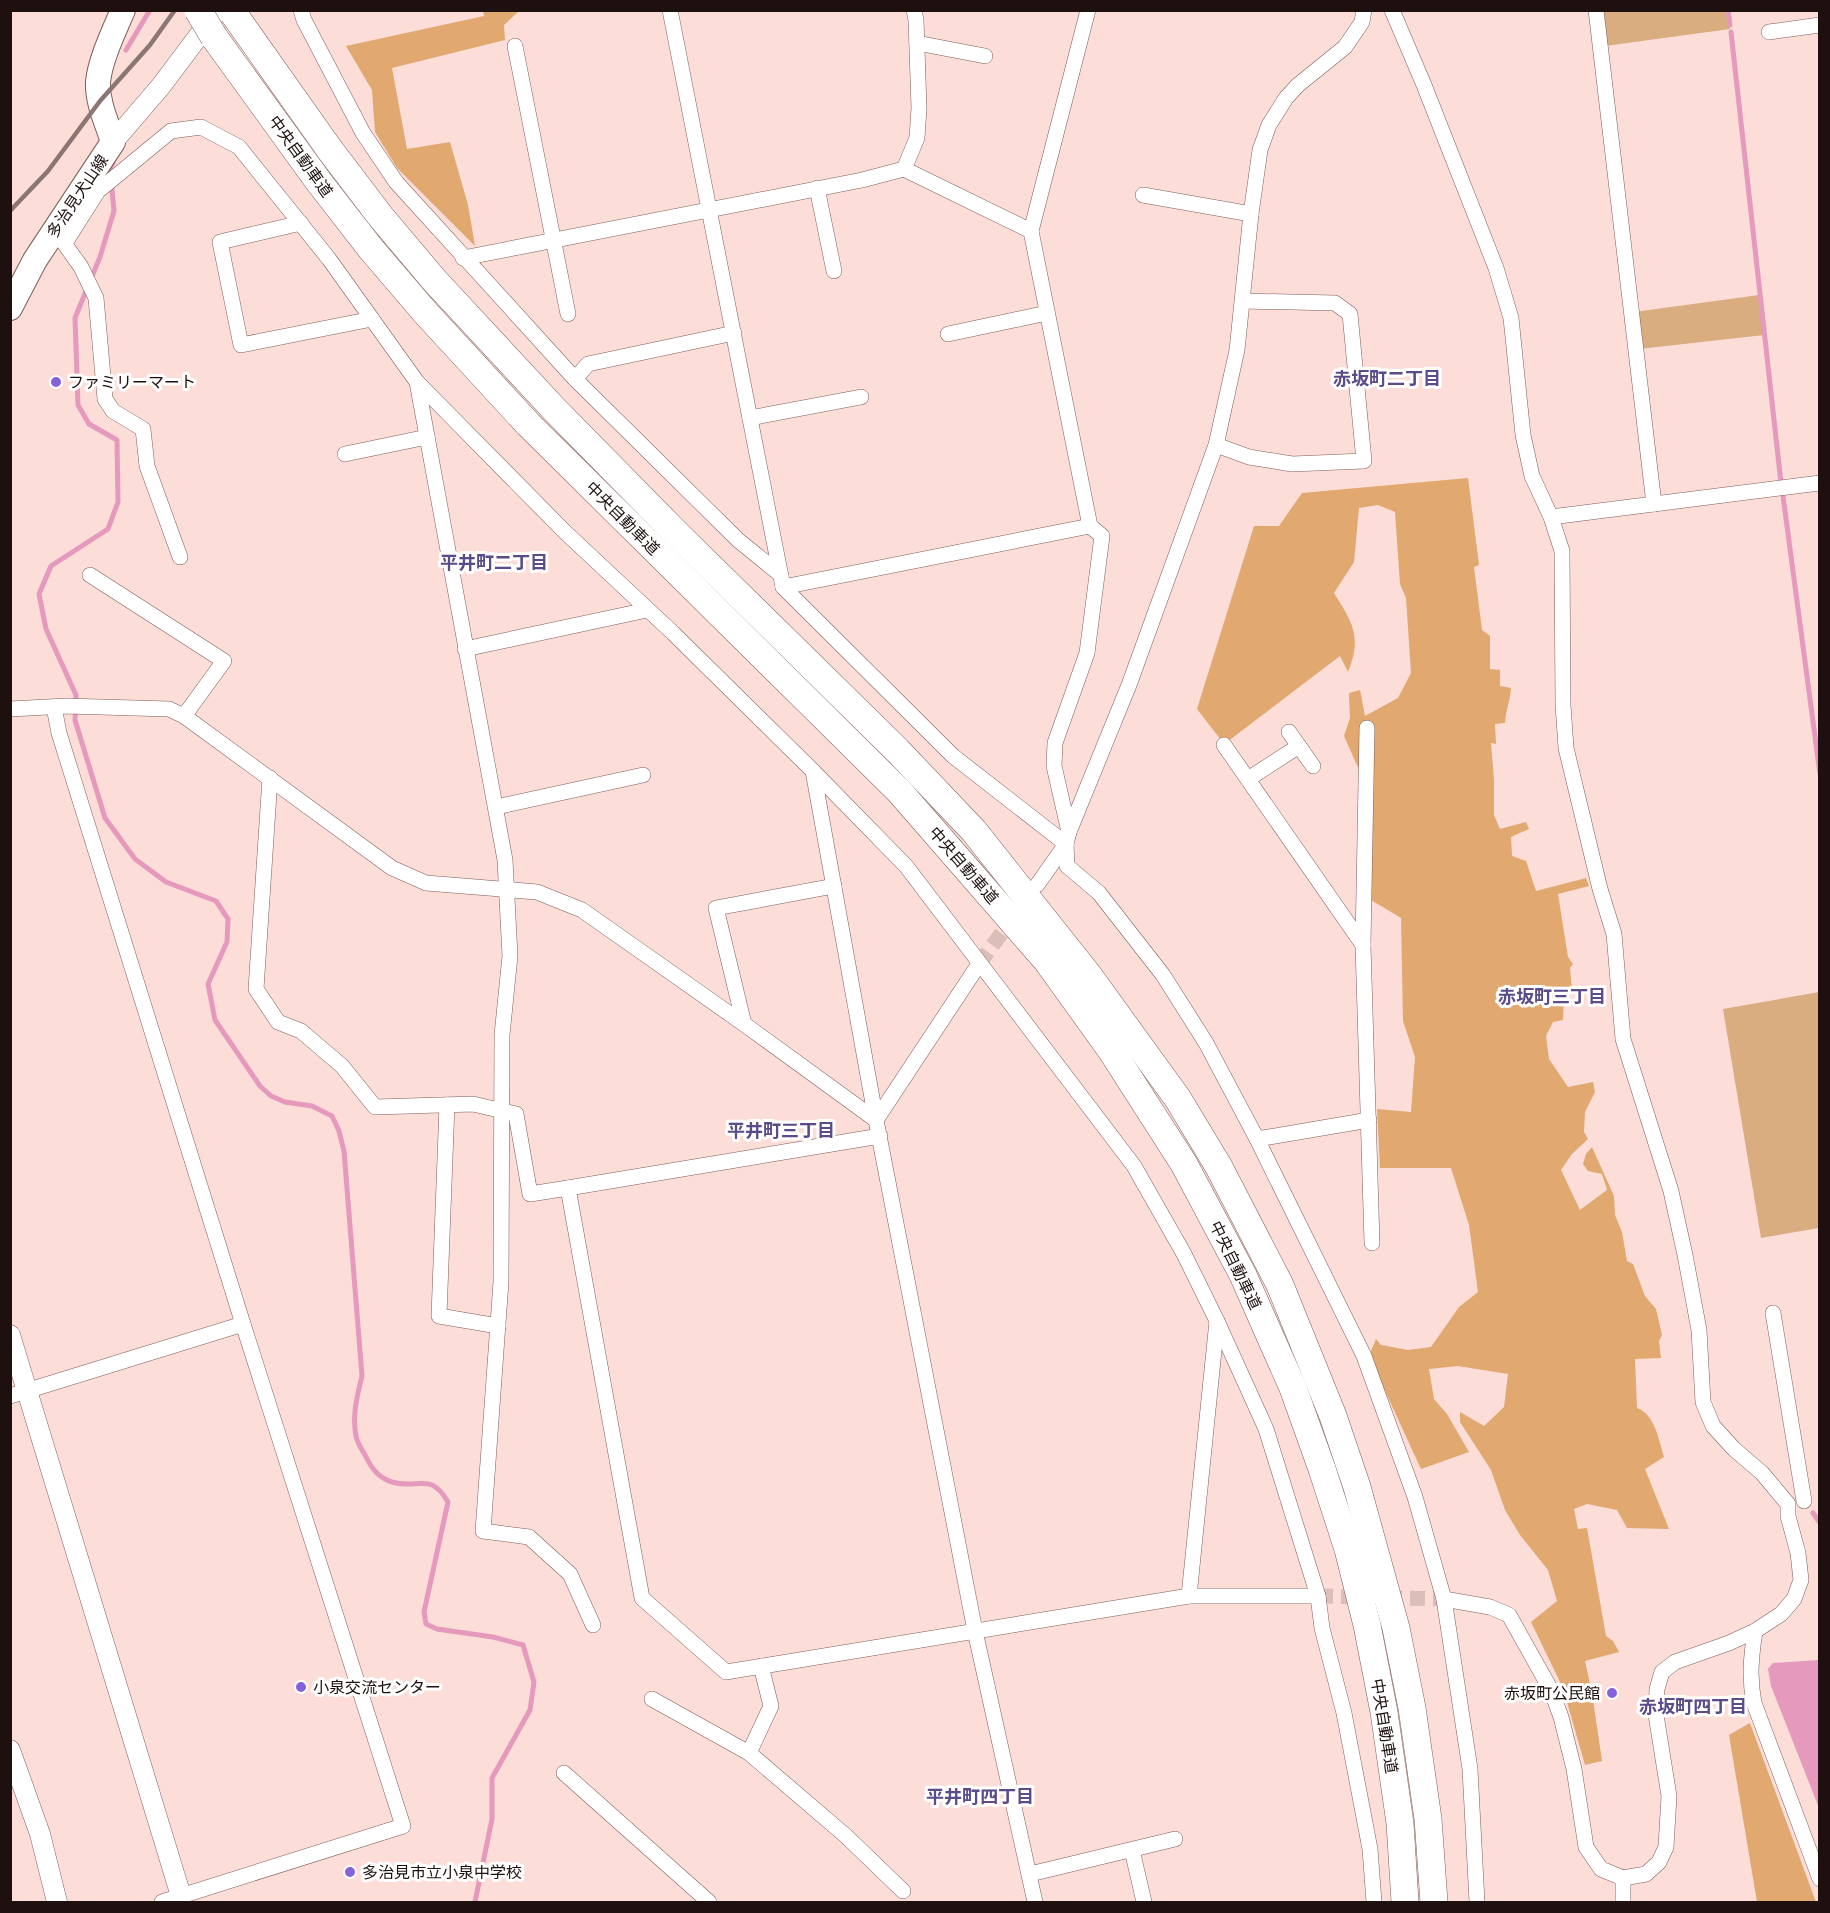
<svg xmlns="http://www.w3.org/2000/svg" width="1830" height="1913" font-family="'Archivo Narrow','Noto Sans JP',sans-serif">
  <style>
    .green { fill: #daad80 }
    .forest { fill: #e1a86f }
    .water { fill: #e599bc }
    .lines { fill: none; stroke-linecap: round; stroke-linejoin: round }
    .stream { stroke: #e599bc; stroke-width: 5 }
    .minor-tunnel { stroke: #dbbeba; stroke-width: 15; stroke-dasharray: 15 8; stroke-linecap: butt }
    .minor-casing { stroke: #7e5d58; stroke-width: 16 }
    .tertiary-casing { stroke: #7e5d58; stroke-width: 21 }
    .primary-casing { stroke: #7e5d58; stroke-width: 26 }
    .motorway-casing { stroke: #7e5d58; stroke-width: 28 }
    .minor { stroke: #fff; stroke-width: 15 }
    .tertiary { stroke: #fff; stroke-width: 20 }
    .primary { stroke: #fff; stroke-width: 24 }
    .motorway { stroke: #fff; stroke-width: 27 }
    .rail { stroke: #8c7673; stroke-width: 4.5 }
    .motorway-bridge-casing { stroke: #7e5d58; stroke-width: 28; stroke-linecap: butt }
    .motorway-bridge { stroke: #fff; stroke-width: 27 }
    .poi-dot { fill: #8661dc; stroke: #fff; stroke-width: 2 }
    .labels { text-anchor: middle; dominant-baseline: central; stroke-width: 6; stroke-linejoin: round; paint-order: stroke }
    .street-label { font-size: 16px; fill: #1d100f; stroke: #fff }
    .poi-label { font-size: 16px; fill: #1d100f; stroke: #fff; text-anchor: start }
    .neighbourhood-label { font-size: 18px; font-weight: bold; fill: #5b4b89; stroke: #fff }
  </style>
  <rect width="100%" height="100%" fill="#fcddd8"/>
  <g class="green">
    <polygon points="1600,11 1728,11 1730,29 1605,46"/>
    <polygon points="1759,295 1764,335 1639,349 1634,312"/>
    <polygon points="1819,992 1819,1228 1761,1238 1723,1009"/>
  </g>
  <g class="forest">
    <polygon points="483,11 519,11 504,25 505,40 392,68 407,149 450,142 468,205 475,246 397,168 375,132 372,90 346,46 484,16"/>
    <path d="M1468 478 1479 565 1474 567 1482 630 1490 636V669L1500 670V686L1511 688C1510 702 1506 709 1505 723L1495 724 1496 744 1491 743 1494 780V815L1500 829 1526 822 1529 829 1511 837 1512 856 1526 861 1536 891 1586 878 1589 886 1558 894 1568 957 1573 964 1570 968 1572 990 1564 993 1563 1020 1553 1022 1546 1036 1549 1059 1568 1087 1593 1082 1595 1092 1585 1112 1584 1132 1588 1139 1572 1154 1561 1170 1580 1210 1607 1190 1602 1174 1588 1171 1583 1164 1586 1154 1592 1147 1614 1196 1615 1215 1622 1232 1627 1261 1633 1264 1645 1296 1656 1309 1662 1335 1659 1341 1661 1358 1635 1359 1637 1408C1655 1414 1659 1441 1664 1457L1645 1469 1669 1529 1627 1528 1617 1510 1587 1504 1574 1509 1578 1529 1587 1528 1606 1636 1613 1641 1619 1652 1585 1661 1592 1693 1602 1761 1585 1765 1563 1688 1531 1622 1557 1601 1548 1570 1520 1535 1505 1510 1491 1470 1460 1422V1412L1484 1426 1504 1407 1508 1374 1458 1366 1429 1369 1434 1399 1447 1414 1469 1452 1421 1469 1369 1356 1376 1339 1381 1345 1408 1350 1431 1347 1459 1307 1478 1292 1469 1225 1451 1168H1380L1377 1109 1411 1112 1415 1057 1403 1021 1401 918 1371 900 1360 772 1344 736 1350 718 1349 693 1360 690 1365 716 1398 698 1411 673 1406 598 1400 584 1395 512 1378 505 1359 508 1354 562 1334 593C1353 623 1362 637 1348 672L1340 656 1227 742 1221 740 1197 709 1254 526H1279L1302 493Z"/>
    <polygon points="1750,1723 1816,1902 1757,1902 1729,1735"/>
  </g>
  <polygon class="water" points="1819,1660 1820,1660 1819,1808 1771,1686 1768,1669 1773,1663"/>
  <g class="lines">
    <g class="stream">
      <polyline points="1728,10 1730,25"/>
      <polyline points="1731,32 1781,483"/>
      <polyline points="126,50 150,10"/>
      <path d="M113 163 110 169 114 211 100 257 75 318 78 405 89 424 117 440 118 502 108 529 51 566 39 594 46 629 76 695 75 720 105 818 135 859 166 882 216 901 228 919 227 942 208 984 215 1020 260 1086 271 1096 285 1102 312 1106 332 1116 339 1131 344 1151 362 1376C357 1396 352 1416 356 1436 357 1443 363 1451 366 1457 372 1469 379 1478 392 1482 419 1490 430 1471 448 1502L424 1612 426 1624 437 1629 493 1637 523 1645 534 1682 530 1710 492 1778V1819L475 1902"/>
      <polyline points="1783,496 1820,774"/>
      <polyline points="1813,1513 1820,1523"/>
    </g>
    <g class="minor-tunnel">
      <polyline points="979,964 1014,916"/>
      <polyline points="1318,1596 1444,1599"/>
    </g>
    <defs>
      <g id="minor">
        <polyline points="301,10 304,20 363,133 396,182 575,379 738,540 781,575"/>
        <polyline points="670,10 783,587 953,756 1066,844"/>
        <polyline points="1364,10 1362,22 1345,47 1298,85 1286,98 1269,125 1260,150 1251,214 1237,350 1216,445 1129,685 1069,832 1066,844 1067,866 1099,893 1163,975 1206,1043 1257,1139 1364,1356 1415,1497 1444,1599 1470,1769 1477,1902"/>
        <polyline points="1392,10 1424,85 1496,268 1511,318 1523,435 1532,476 1551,517 1562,551 1563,705 1566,748 1600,889 1614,934 1623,1039 1671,1191 1685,1255 1699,1330 1703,1402 1713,1426 1734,1449 1762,1473 1788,1504 1788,1516 1798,1553 1801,1580 1794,1599 1781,1614 1755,1631 1729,1643 1675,1662 1662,1672 1657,1689 1656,1715 1669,1796 1666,1847 1659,1862 1646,1874 1623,1878 1601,1869 1586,1847 1574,1769 1561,1717 1551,1690 1509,1615 1490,1607 1444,1599"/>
        <polyline points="1596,10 1654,504"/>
        <polyline points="1769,32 1820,25"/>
        <polyline points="917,43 985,56"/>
        <polyline points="515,46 568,314"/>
        <polyline points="904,169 1031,231"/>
        <polyline points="817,188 834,271"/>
        <polyline points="1143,195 1251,214"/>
        <polyline points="301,223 220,242 241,345 372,319"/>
        <polyline points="59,236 81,267 96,298 105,399 113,411 143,429 147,466 180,557"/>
        <polyline points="65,243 98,191 171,131 201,127 239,147 329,259 417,382 565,532 673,633 813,771 906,866 1134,1166 1184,1254 1217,1321 1266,1429 1318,1596 1322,1628 1344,1713 1370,1849 1374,1902"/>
        <polyline points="463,258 862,180 904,169 917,138 919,108 916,20 914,10"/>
        <polyline points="948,334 1047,313"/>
        <polyline points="575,379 588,364 734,333"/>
        <polyline points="417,382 505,860 510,956 502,1035 501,1282 483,1531 529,1537 570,1574 593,1625"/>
        <polyline points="750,418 861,397"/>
        <polyline points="1216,445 1249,457 1292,464 1364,461 1350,314 1335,303 1243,301"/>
        <polyline points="345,454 427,437"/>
        <polyline points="1551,517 1820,483"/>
        <polyline points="90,575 224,661 184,716"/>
        <polyline points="783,587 1090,526"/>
        <polyline points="465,649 647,610"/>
        <polyline points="54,707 59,733 243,1324 403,1826 162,1902"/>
        <polyline points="10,709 66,706 169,709 184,716 392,868 426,883 537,892 582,910 744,1024 876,1120"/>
        <polyline points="1367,728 1363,945 1372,1243"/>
        <polyline points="1289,732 1313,766"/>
        <polyline points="1224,745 1363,945"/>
        <polyline points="813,771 876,1120 975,1631 1035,1902"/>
        <polyline points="270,778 256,989 278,1022 301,1031 342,1066 375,1107 473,1104 516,1114 530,1194 568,1188"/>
        <polyline points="1248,779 1299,746"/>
        <polyline points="496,807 643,775"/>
        <polyline points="1069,832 1054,766 1055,743 1087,653 1102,536 1090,526 1031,231 1088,10"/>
        <polyline points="1037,885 1066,844"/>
        <polyline points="744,1024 716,908 834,886"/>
        <polyline points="447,1105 439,1316 498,1326"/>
        <polyline points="876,1120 979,964"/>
        <polyline points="880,1136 568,1188 642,1598 726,1672 1189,1596 1318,1596"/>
        <polyline points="1257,1139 1369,1120"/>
        <polyline points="1773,1313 1804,1501"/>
        <polyline points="10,1396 243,1324"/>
        <polyline points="1189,1596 1217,1321"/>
        <path d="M1755 1631C1751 1658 1749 1677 1754 1703L1820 1879"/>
        <polyline points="652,1699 749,1753 846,1836 903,1891"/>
        <polyline points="749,1753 771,1706 761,1666"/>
        <polyline points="564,1773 709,1902"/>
        <polyline points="1132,1850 1144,1902"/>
        <polyline points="1030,1874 1175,1839"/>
        <polyline points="1623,1902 1623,1878"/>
      </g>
      <g id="tertiary">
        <polyline points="113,142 161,86 218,10"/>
        <polyline points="10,1335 181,1896"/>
        <polyline points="10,1750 40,1834 57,1902"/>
      </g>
      <path id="primary" d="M10 308 35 260 113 142C107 123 97 102 98 82 100 60 114 31 123 10"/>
      <g id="motorway">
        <polyline points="231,10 330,150 381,217 435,281 554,409 676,533 898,751 974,831 1089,976 1178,1099 1219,1167 1280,1285 1333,1416 1357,1487 1396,1628 1412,1708 1428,1819 1434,1902"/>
        <polyline points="214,37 319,182 371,249 424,311 528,424 899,791 1047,961 1111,1050 1184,1164 1243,1275 1293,1388 1322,1469 1348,1549 1367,1625 1384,1712 1400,1823 1405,1902"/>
      </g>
    </defs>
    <use href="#minor" class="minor-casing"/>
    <use href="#tertiary" class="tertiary-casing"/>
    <use href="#primary" class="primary-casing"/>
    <use href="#motorway" class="motorway-casing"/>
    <use href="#minor" class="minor"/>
    <use href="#tertiary" class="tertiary"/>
    <use href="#primary" class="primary"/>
    <use href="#motorway" class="motorway"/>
    <polyline class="rail" points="10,211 48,171 100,101 150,45 175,10"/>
    <defs>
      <polyline id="motorway-bridge" points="198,10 214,37"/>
    </defs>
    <use href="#motorway-bridge" class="motorway-bridge-casing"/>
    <use href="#motorway-bridge" class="motorway-bridge"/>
  </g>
  <g class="poi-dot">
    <circle cx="56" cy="382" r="6"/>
    <circle cx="301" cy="1687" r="6"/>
    <circle cx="1612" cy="1693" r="6"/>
    <circle cx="350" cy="1872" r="6"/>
  </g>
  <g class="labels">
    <g class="street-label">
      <text transform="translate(301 156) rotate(54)">中央自動車道</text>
      <text transform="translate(77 196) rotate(-56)">多治見犬山線</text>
      <text transform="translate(623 518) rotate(45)">中央自動車道</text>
      <text transform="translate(964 865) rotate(49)">中央自動車道</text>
      <text transform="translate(1236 1265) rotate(64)">中央自動車道</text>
      <text transform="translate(1385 1726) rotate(81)">中央自動車道</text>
    </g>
    <g class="poi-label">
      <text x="68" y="382">ファミリーマート</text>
      <text x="313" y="1687">小泉交流センター</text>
      <text x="1600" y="1693" text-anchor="end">赤坂町公民館</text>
      <text x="362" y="1872">多治見市立小泉中学校</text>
    </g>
    <g class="neighbourhood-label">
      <text x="1387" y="378">赤坂町二丁目</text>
      <text x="494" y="562">平井町二丁目</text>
      <text x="1552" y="996">赤坂町三丁目</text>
      <text x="781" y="1130">平井町三丁目</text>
      <text x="1693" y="1706">赤坂町四丁目</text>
      <text x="980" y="1796">平井町四丁目</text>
    </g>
  </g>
  <rect width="1830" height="1913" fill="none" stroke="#1d100f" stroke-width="24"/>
</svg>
